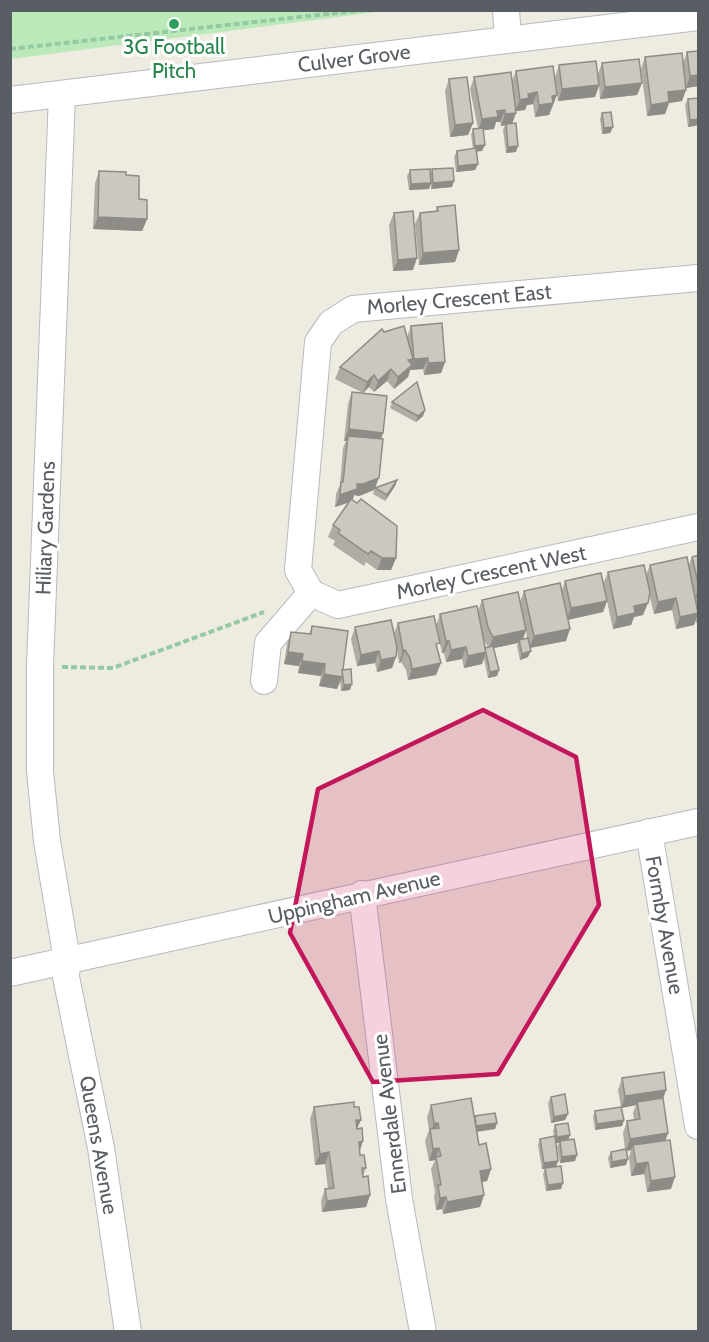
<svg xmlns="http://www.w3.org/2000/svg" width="709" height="1342" font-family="Cabin,sans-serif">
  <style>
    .green { fill: #bbe9ba }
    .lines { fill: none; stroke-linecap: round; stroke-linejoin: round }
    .minor-casing { stroke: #b6babf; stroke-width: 28 }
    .path { stroke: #93caa2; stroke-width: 4; stroke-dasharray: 6 3; stroke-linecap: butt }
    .minor { stroke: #fff; stroke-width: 26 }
    .wall { fill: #afaca5; fill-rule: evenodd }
    .shaded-wall { fill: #8e8c86 }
    .building { fill: #cbc8c0; stroke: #8e8c86; stroke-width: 1.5 }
    .marked { fill: #c2185b; fill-opacity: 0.2; stroke: #c2185b; stroke-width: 4.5; stroke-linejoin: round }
    .leisure-dot { fill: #2e9e5b; stroke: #fff; stroke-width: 2 }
    .labels { text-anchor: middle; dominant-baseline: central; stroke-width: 6; stroke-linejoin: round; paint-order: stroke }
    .leisure-label { font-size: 21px; fill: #27864d; stroke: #fff }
    .street-label { font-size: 21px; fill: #595e64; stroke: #fff }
  </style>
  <rect width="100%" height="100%" fill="#eeebe1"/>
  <polygon class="green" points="11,10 384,10 384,11 11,59"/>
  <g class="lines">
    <defs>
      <g id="minor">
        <polyline points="506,10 508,39"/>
        <polyline points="62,95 40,666 40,771 47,841 67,960 66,977 101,1148 128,1332"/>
        <polyline points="10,100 698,17"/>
        <polyline points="698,278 353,309 331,323 318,342 298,570 311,593 338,605 698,527"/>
        <polyline points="264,681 268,643 311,593"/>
        <polyline points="649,832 698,1126"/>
        <polyline points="362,894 399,1199 423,1332"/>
        <polyline points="10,973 698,822"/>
      </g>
    </defs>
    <use href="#minor" class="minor-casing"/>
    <g class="path">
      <polyline points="10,49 363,10"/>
      <polyline points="62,667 113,668 264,612"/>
    </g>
    <use href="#minor" class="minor"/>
  </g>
  <g class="wall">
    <polygon points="687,52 699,86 686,88 682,101 669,103 665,114 647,116 641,69 645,57 683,63"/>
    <polygon points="602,63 642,83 637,95 600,99 599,86 595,97 558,101 555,77 559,65 598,74"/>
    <polygon points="516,71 553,107 552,107 549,115 535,117 533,104 527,105 525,110 516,111 512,124 516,152 506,153 503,130 505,125 501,126 500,122 496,122 494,129 483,130 482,151 476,151 478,164 475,170 456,172 454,157 457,151 473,149 471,135 473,129 478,129 470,89 474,77 512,81"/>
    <polygon points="449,79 473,123 468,135 450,137 445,91"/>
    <polygon points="688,99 699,125 688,127 685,105"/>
    <polygon points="602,113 613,127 610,133 602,134 600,119"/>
    <polygon points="432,169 452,187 431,189 431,184 429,189 409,190 407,176 410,170 431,174"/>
    <polygon points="99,171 126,175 139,199 147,219 142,231 93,229 95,183"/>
    <polygon points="437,207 459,250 455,262 419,265 415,224 420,213 436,211"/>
    <polygon points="394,213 413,270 393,271 389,225"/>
    <polygon points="411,326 445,362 441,373 424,375 423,369 410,370 408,377 394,389 387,381 374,392 369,387 363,393 335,379 340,367 384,332 407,337"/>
    <polygon points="352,392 383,433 381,439 376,488 397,480 395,486 385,501 373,494 374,490 359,496 354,495 353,500 396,558 391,570 377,570 366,562 364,566 333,545 335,541 328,537 333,525 348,503 335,507 336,494 340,485 343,448 346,441 344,441 348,404"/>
    <polygon points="392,402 425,410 423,416 416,422 390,408"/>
    <path d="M699 555V622L696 623V621L694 625 676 629 672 610 654 614 649 594 643 615 634 617 631 625 613 629 607 601 603 612 568 620 566 641 530 648 528 657 520 660 517 646 518 643 494 648 499 670 497 676 488 678 484 659 482 664 464 668 462 659 446 662 444 653H442L436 626 440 614 478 611 482 600 520 602 524 591 562 590 565 581 603 584 608 572 646 575 650 565 688 567 692 557ZM526 631 527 638 522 639ZM484 640 488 647 485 648Z"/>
    <polygon points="398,623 437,649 436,675 408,680 406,670 401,662 399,663 397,651 396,657 392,668 377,672 375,663 357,666 351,639 355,627 394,633"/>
    <polygon points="312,626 343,670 350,690 341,691 340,681 337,689 319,686 321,676 298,673 299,666 284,664 287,644 291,632 309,634"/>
    <polygon points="622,1078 666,1090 663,1099 668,1133 665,1140 671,1189 647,1192 644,1174 631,1176 629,1157 631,1150 627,1151 626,1165 610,1168 608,1158 611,1152 625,1149 623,1133 627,1121 634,1120 633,1113 636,1105 622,1108 624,1120 622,1126 595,1130 593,1117 595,1111 621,1107 618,1090"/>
    <polygon points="551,1097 568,1114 565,1120 551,1123 548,1103"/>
    <polygon points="431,1105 497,1123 495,1129 477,1132 479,1145 491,1169 487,1181 482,1182 484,1195 480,1207 443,1214 442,1209 436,1210 434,1197 435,1192 431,1169 435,1160 429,1161 425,1141 429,1130 427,1117"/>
    <polygon points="314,1107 357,1129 360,1155 366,1168 363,1176 370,1195 366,1207 322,1212 321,1201 325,1189 328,1189 325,1164 315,1165 310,1119"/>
    <polygon points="555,1125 568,1140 575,1161 560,1163 557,1147 559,1143 556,1143 556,1167 561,1189 546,1191 543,1174 545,1169 542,1169 538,1145 540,1139 554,1137 553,1131"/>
  </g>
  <g class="shaded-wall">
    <polygon points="699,75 699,86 686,88 690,76"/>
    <polygon points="642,83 637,95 600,99 605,87"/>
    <polygon points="599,85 595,97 558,101 562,89"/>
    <polygon points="686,90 682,101 669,103 665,114 647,116 651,105 668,92"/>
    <polygon points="537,92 533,104 527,105 525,110 515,111 520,100 528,94"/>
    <polygon points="557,95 549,115 535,117 539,105 552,96"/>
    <polygon points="505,110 500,122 496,122 494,129 478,131 482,119 497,111"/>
    <polygon points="516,113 512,124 501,126 505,114"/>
    <polygon points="699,119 699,125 688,127 690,120"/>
    <polygon points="473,123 468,135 450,137 455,125"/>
    <polygon points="613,127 610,133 602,134 604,128"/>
    <polygon points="485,145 482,151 473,152 475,146"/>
    <polygon points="518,146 516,152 506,153 508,147"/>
    <polygon points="478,164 475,170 456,172 458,166"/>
    <polygon points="454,181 452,187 431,189 433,183"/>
    <polygon points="431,183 429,189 409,190 411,184"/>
    <polygon points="98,217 147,219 142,231 93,229"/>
    <polygon points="459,250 455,262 419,265 423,253"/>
    <polygon points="417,258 413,270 393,271 398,260"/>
    <polygon points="428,358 423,369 410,370 408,377 394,389 398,377 408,360 413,359 411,366 414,359"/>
    <polygon points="445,362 441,373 424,375 428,363"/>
    <polygon points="391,369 387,381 374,392 378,381"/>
    <polygon points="374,375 369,387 363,393 367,382"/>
    <polygon points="425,410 423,416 416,422 418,416"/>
    <polygon points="349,429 383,433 379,444 348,436 346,441 344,441"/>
    <polygon points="379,478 374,490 359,496 354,495 352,501 335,507 340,495 357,484"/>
    <polygon points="397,480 395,486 385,501 387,495"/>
    <polygon points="382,558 396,558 391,570 377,570"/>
    <polygon points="699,588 699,598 697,596 696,599 694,599"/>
    <polygon points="676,598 672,610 654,614 658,602"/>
    <polygon points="607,601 603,612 567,620 571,608"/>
    <polygon points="648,603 643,615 634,617 631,625 613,629 617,617 634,606"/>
    <polygon points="698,613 694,625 676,629 680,617"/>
    <polygon points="570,629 566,641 529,648 534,636"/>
    <polygon points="526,630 522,642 519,640 518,643 489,649 493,637"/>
    <polygon points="446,641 449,641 444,653 442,653"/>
    <polygon points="466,647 462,659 446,662 451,650"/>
    <polygon points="405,650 401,662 399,663 403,651"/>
    <polygon points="379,651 375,663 357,666 361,655"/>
    <polygon points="531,651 528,657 520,660 522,654"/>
    <polygon points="288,652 303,654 299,666 284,664"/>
    <polygon points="486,652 482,664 464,668 468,656"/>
    <polygon points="396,657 392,668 377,672 381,660"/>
    <polygon points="302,661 325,664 321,676 298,673"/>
    <polygon points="441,663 436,675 408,680 412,669"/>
    <polygon points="499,670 497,676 488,678 490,672"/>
    <polygon points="324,674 342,677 337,689 319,686"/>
    <polygon points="352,684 350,690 341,691 344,685"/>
    <polygon points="666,1090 662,1101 637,1102 636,1105 621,1108 625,1096"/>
    <polygon points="568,1114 565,1120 551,1123 554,1117"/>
    <polygon points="356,1120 361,1120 356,1131"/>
    <polygon points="624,1120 622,1126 595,1130 597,1124"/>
    <polygon points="434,1123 438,1123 434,1134 430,1135"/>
    <polygon points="497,1123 495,1129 474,1132 476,1126"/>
    <polygon points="668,1133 664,1145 633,1145 631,1150 626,1151 630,1139"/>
    <polygon points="570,1135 568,1141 560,1141 559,1143 555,1143 557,1137"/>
    <polygon points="363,1141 359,1153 359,1142"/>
    <polygon points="439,1148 435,1160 429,1161 433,1149"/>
    <polygon points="329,1152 325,1164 315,1165 320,1154"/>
    <polygon points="577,1155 575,1161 560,1163 562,1157"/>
    <polygon points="628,1159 626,1165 610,1168 612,1162"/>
    <polygon points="558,1161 556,1167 542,1169 544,1163"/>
    <polygon points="648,1162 644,1174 631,1176 636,1164"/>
    <polygon points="491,1169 487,1181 476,1183 480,1171"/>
    <polygon points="675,1177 671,1189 647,1192 651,1181"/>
    <polygon points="563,1183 561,1189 546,1191 548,1185"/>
    <polygon points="370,1195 366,1207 322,1212 327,1201"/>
    <polygon points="484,1195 480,1207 443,1214 447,1202"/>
    <polygon points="446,1197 442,1209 436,1210 440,1198"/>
  </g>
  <g class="building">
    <polygon points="699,51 699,75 690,76 687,52"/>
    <polygon points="682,53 686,90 668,92 669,102 651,105 645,57"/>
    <polygon points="639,59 642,83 605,87 602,63"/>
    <polygon points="596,61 599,85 562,89 559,65"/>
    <polygon points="553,66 557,95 552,96 553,103 539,105 537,92 528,94 529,98 520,100 516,71"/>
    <polygon points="511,72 516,113 505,114 505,110 497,111 498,117 482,119 474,77"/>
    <polygon points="467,77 473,123 455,125 449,79"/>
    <polygon points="699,98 699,119 690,120 688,99"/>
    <polygon points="611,112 613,127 604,128 602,113"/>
    <polygon points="516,123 518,146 508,147 506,124"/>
    <polygon points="483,128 485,145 475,146 473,129"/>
    <polygon points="476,148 478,164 458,166 457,151"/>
    <polygon points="453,168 454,181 433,183 432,169"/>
    <polygon points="430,169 431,183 411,184 410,170"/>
    <polygon points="99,171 126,172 126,175 139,176 139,199 147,200 147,219 98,217"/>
    <polygon points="455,205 459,250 423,253 420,213 438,211 437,207"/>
    <polygon points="413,211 417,258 398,260 394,213"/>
    <polygon points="442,323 445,362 428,363 428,358 414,359 411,326"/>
    <polygon points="404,326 413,359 408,360 412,365 398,377 391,369 378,381 374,375 367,382 340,367 382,329 384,332"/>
    <polygon points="417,382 425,410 418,416 392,402"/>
    <polygon points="352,392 387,396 383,433 349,429"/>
    <polygon points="348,436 383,439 379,478 363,484 357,484 357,489 340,495 341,482 343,482"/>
    <polygon points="397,480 387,495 375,488"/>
    <polygon points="351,499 357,503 361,499 397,526 396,558 382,558 371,551 368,554 338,533 340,530 333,525"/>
    <polygon points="699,555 699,587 692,557"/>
    <polygon points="687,557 698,613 680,617 676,598 658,602 650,565"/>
    <polygon points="644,565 650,592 648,603 634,606 635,613 617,617 608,572"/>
    <polygon points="601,573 607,601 571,608 565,581"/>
    <polygon points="560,583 570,629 534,636 524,591"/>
    <polygon points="518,592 526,630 493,637 488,627 482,600"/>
    <polygon points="477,606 486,652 468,656 466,647 451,650 449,641 446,641 440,614"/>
    <polygon points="434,616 440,643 436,644 441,663 412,669 410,658 405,650 403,651 398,623"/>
    <polygon points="391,620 397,647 396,657 381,660 379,651 361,655 355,627"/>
    <polygon points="312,626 348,631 342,677 324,674 325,664 302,661 303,654 288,652 291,632 311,634"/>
    <polygon points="528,638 531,651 522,654 519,640"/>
    <polygon points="493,646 499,670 490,672 485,648"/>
    <polygon points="351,669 352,684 344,685 342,670"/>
    <polygon points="664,1072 666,1090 625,1096 622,1078"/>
    <polygon points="565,1094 568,1114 554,1117 551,1097"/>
    <polygon points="471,1098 479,1145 486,1143 491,1169 480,1171 484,1195 447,1202 446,1197 440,1198 438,1185 441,1185 436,1157 441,1156 439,1148 433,1149 430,1129 439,1128 438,1123 434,1123 431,1105"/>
    <polygon points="663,1098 668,1133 630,1139 627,1121 640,1119 637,1102"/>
    <polygon points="354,1102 354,1107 359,1107 361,1120 356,1120 357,1129 362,1128 363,1141 359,1142 360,1155 364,1155 366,1168 362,1168 363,1177 368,1176 370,1195 327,1201 325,1189 334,1188 329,1152 320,1154 314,1107"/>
    <polygon points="621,1107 624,1120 597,1124 595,1111"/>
    <polygon points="495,1113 497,1123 476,1126 475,1116"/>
    <polygon points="568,1123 570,1135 557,1137 555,1125"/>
    <polygon points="555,1136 558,1161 544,1163 540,1139"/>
    <polygon points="574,1139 577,1155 562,1157 560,1141"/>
    <polygon points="670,1140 675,1177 651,1181 648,1162 636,1164 633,1145"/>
    <polygon points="626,1149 628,1159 612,1162 611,1152"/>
    <polygon points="561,1166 563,1183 548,1185 545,1168"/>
  </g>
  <path class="marked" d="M483 710 576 757 599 905 498 1074 373 1082 290 933 318 789Z"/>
  <circle class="leisure-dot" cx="174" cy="24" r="6"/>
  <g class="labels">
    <g class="leisure-label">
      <text x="174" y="46">3G Football<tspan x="174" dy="24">Pitch</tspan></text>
    </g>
    <g class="street-label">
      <text transform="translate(354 58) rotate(-7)">Culver Grove</text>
      <text transform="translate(459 299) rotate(-5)">Morley Crescent East</text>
      <text transform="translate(45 528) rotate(-88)">Hiliary Gardens</text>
      <text transform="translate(491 572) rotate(-12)">Morley Crescent West</text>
      <text transform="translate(354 897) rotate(-13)">Uppingham Avenue</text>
      <text transform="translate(665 925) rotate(80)">Formby Avenue</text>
      <text transform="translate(389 1114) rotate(-97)">Ennerdale Avenue</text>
      <text transform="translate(99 1145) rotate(80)">Queens Avenue</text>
    </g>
  </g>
  <rect width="709" height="1342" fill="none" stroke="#595e64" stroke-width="24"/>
</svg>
